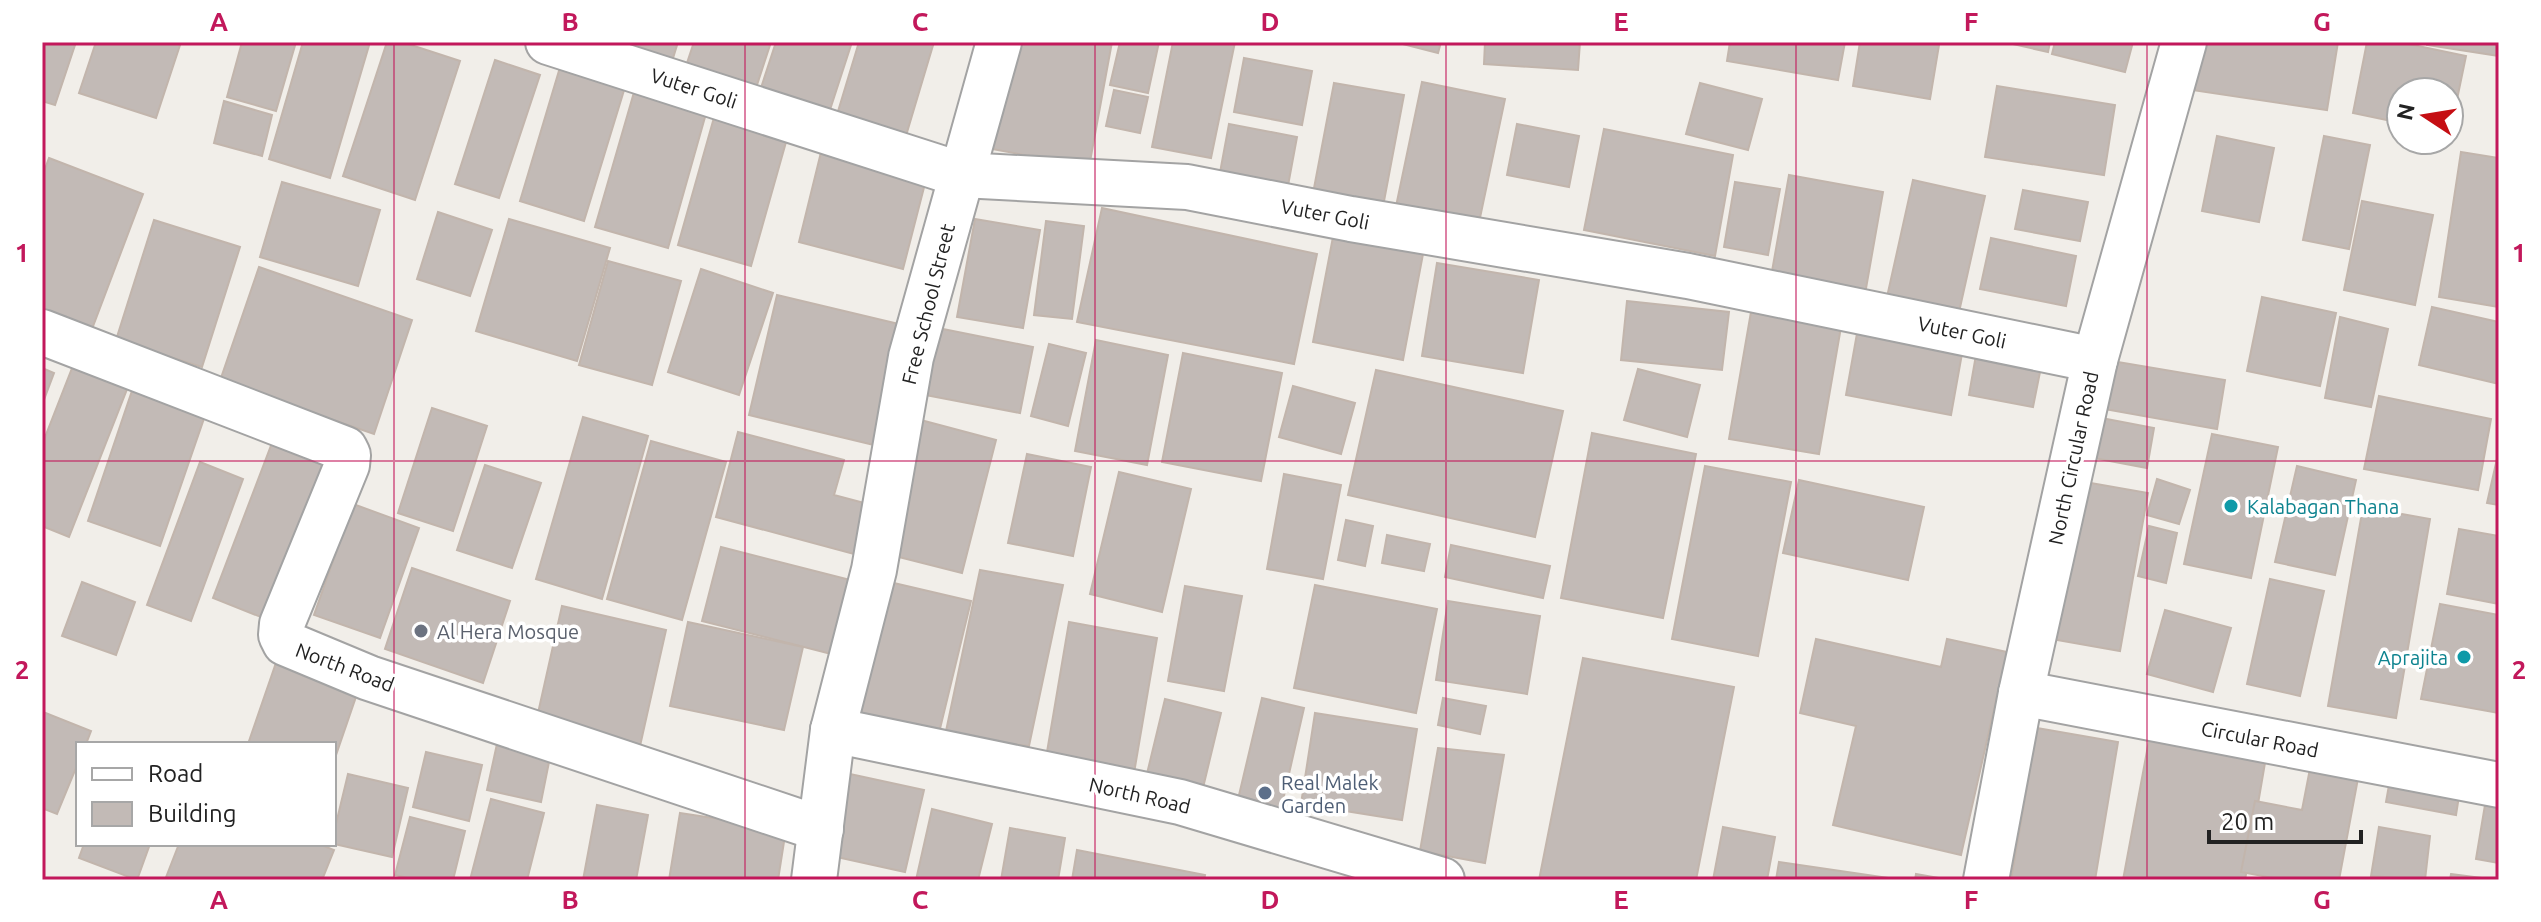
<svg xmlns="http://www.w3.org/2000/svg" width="2541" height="922" font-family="Ubuntu,sans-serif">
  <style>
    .building { fill: #c2bab6; stroke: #c2b5ac; stroke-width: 2 }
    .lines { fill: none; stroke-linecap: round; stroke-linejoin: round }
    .minor-casing { stroke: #a3a3a3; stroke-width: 48 }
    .minor { stroke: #fff; stroke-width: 44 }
    .grid { fill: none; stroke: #c2185b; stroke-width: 2; stroke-opacity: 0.55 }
    .culture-dot { fill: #0f9aa8; stroke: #fff; stroke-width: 3 }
    .worship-dot { fill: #6b7280; stroke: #fff; stroke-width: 3 }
    .service-dot { fill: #5c6f8a; stroke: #fff; stroke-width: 3 }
    .labels { text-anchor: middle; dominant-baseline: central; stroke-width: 7; stroke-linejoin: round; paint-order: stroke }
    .street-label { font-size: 20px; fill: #222; stroke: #fff }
    .culture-label { font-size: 20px; fill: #0d838f; stroke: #fff; text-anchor: start }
    .worship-label { font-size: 20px; fill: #5b616d; stroke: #fff; text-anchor: start }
    .service-label { font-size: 20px; fill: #4e5e75; stroke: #fff; text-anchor: start }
    .neatline { fill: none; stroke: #c2185b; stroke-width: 3 }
    .grid-label { font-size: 26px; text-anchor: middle; font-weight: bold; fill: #c2185b }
  </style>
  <rect width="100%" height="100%" fill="#f1eee9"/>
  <g class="building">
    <polygon points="42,42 76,42 55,105 42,101"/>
    <polygon points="96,42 181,42 156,118 79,93"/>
    <polygon points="242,42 296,42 276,111 227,97"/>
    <polygon points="303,42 370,42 330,178 269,159"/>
    <polygon points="387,42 402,42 460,61 415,200 343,176"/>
    <polygon points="584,42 678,42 669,71"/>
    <polygon points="694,42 771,42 755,91 685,69"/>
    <polygon points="776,42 852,42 827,119 758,97"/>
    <polygon points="859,42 934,42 905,139 836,118"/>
    <polygon points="1012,42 1112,42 1089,167 992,149"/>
    <polygon points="1120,42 1159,42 1148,93 1110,85"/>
    <polygon points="1173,42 1235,42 1211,158 1152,147"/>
    <polygon points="1395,42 1441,42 1438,53"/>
    <polygon points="1485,42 1580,42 1578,70 1484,64"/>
    <polygon points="1730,42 1845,42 1838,80 1727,61"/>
    <polygon points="1860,42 1924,42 1939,45 1930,99 1853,86"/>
    <polygon points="2004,42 2050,42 2048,52"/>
    <polygon points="2055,42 2133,42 2125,72 2052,54"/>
    <polygon points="2200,42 2338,42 2327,110 2192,90"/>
    <polygon points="2367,42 2399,42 2466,56 2450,133 2449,92 2401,92 2401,123 2353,113"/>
    <polygon points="2427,42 2499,42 2499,56 2427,45"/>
    <polygon points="564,54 629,74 584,221 520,201"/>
    <polygon points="1244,58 1312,71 1302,125 1234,112"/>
    <polygon points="495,60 540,75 499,198 455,184"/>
    <polygon points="637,82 709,103 668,248 595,227"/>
    <polygon points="1422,82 1505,99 1477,232 1394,216"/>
    <polygon points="1334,83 1404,95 1381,217 1311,204"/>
    <polygon points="1700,83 1762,99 1748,150 1686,134"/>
    <polygon points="1997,86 2115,105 2104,175 1985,157"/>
    <polygon points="1114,90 1148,97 1140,133 1106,126"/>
    <polygon points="224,101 272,115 262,156 214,143"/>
    <polygon points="717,107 790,128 751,266 678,245"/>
    <polygon points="1229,124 1297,137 1287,191 1219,178"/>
    <polygon points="1517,124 1579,136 1569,187 1507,175"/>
    <polygon points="1604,129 1733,155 1715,256 1584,230"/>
    <polygon points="2217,136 2274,148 2259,222 2202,211"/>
    <polygon points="2324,136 2370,145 2349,249 2303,240"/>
    <polygon points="824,140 929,168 903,269 799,242"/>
    <polygon points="2461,152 2499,158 2499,307 2439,297"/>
    <polygon points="49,158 143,194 92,329 42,310 42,177"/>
    <polygon points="1789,175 1883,192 1865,294 1771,277"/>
    <polygon points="1913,180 1985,196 1957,321 1885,306"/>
    <polygon points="282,182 380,210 358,286 260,257"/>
    <polygon points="1735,182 1780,189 1768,255 1724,247"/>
    <polygon points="2023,190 2088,202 2080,241 2015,229"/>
    <polygon points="2362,201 2433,215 2415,305 2344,290"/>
    <polygon points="1102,208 1317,254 1294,364 1077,322"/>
    <polygon points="438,212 492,230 470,296 417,279"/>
    <polygon points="509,219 610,248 577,361 476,331"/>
    <polygon points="975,219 1040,230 1023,328 957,317"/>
    <polygon points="154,220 240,247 202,367 116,340"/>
    <polygon points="1046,221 1084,226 1072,319 1034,315"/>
    <polygon points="1333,237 1423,254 1403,360 1313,342"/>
    <polygon points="1991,238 2076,256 2066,306 1980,289"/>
    <polygon points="608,261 681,281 652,385 579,365"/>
    <polygon points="1437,263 1539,280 1523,373 1422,356"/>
    <polygon points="259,267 412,320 374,434 220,381"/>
    <polygon points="701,269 773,293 739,395 668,372"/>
    <polygon points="777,295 903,325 874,445 749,415"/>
    <polygon points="2262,297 2336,313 2320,386 2247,371"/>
    <polygon points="1627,301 1729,312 1722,370 1621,360"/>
    <polygon points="2432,307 2499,322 2499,384 2419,365"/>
    <polygon points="1751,312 1841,327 1819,454 1729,439"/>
    <polygon points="2340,317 2388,329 2371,407 2325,398"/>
    <polygon points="933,327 1033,347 1020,413 920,394"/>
    <polygon points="1858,328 1963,348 1951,415 1846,395"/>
    <polygon points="1096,340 1168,355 1147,465 1075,451"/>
    <polygon points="1049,344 1086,353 1068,426 1031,416"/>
    <polygon points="1183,353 1282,373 1261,481 1162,462"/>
    <polygon points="1976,355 2041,367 2033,407 1969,395"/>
    <polygon points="76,358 131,379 69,537 42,526 42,445"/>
    <polygon points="2100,359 2225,380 2217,429 2093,407"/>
    <polygon points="42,368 54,373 42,405"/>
    <polygon points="1638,369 1700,385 1687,437 1624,420"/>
    <polygon points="1376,370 1563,411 1535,537 1348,495"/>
    <polygon points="137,376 210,401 160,546 88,521"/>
    <polygon points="1293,386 1355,403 1341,454 1279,437"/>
    <polygon points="2379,396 2491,419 2478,490 2364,469"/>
    <polygon points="432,408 487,426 453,531 398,513"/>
    <polygon points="2091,416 2154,428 2147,468 2083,456"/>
    <polygon points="583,417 648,436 602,599 536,579"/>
    <polygon points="917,419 996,440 962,573 883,553"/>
    <polygon points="738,432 844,460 834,495 883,508 869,558 716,517"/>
    <polygon points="1592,433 1696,454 1663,618 1561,598"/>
    <polygon points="2212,434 2278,447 2251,578 2184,564"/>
    <polygon points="275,435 339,458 276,623 213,598"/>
    <polygon points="651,441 726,462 682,620 607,599"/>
    <polygon points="2499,450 2499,505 2487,503"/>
    <polygon points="1027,454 1091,467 1073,556 1008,543"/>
    <polygon points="200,462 243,479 191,621 147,605"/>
    <polygon points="485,465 541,483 512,568 457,550"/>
    <polygon points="1705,466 1791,482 1758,656 1672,639"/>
    <polygon points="2297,466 2356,480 2335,575 2275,562"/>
    <polygon points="1119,472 1191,489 1162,612 1090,594"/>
    <polygon points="1284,474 1341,485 1323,579 1267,569"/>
    <polygon points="2068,479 2148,493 2120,651 2040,637"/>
    <polygon points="2157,479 2190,490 2179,524 2147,515"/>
    <polygon points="1799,480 1924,507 1908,580 1783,553"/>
    <polygon points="353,504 419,528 380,638 314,615"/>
    <polygon points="2363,507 2430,519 2396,718 2328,706"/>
    <polygon points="1346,520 1373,526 1365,566 1338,560"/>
    <polygon points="2149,526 2177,533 2166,583 2138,576"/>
    <polygon points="2459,529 2499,536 2499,604 2447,594"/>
    <polygon points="1387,535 1430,544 1424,571 1382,563"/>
    <polygon points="1451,545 1550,566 1543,598 1445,577"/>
    <polygon points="721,547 862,583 843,657 702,621"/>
    <polygon points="412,568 510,601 483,683 385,649"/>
    <polygon points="980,570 1063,585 1029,746 945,736"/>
    <polygon points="2270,579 2324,591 2300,696 2247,684"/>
    <polygon points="881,580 971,601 938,737 849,715"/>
    <polygon points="82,582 135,602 116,655 62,636"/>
    <polygon points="1315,585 1437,609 1416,713 1294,688"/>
    <polygon points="1185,586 1242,596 1224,691 1168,681"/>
    <polygon points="1448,601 1540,616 1527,694 1436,680"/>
    <polygon points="2440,604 2499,615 2499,713 2421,699"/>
    <polygon points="562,606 666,630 640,746 536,722"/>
    <polygon points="2165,610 2231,628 2213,692 2147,674"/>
    <polygon points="688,622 803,647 784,730 670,706"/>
    <polygon points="1069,622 1157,638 1134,773 1046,758"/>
    <polygon points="1816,639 1941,667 1947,639 2007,652 1961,855 1833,825 1856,726 1800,713"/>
    <polygon points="278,657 360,685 334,761 334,744 248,744"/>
    <polygon points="1583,658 1734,687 1696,880 1539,880"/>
    <polygon points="1262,698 1304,708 1278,822 1235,812"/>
    <polygon points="1443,698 1486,706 1480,734 1438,725"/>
    <polygon points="1165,699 1221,713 1201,796 1145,782"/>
    <polygon points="43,712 91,731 86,744 78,744 78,763 57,814 42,808"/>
    <polygon points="1315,713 1417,729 1402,820 1301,804"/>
    <polygon points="2037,728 2118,742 2095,880 2011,880"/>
    <polygon points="500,730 553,742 541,802 487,790"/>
    <polygon points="2150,735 2266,757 2245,880 2123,880"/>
    <polygon points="2396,746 2465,758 2456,815 2386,802"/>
    <polygon points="1438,748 1504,755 1485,863 1420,851"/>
    <polygon points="2314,748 2362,757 2339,880 2284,880 2241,872 2255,801 2302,810"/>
    <polygon points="426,752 482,765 469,821 413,807"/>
    <polygon points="348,774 408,788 392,857 334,844 334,832"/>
    <polygon points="850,774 924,790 905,872 832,856"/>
    <polygon points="2489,781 2499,783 2499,863 2476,859"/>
    <polygon points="491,799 544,813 527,880 470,880"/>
    <polygon points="597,805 648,815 636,880 583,880"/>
    <polygon points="932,809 992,824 978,880 916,880"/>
    <polygon points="680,813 786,829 778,880 669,880"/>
    <polygon points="410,817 465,831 453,880 416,880 395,875"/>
    <polygon points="1723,827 1775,837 1767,880 1713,880"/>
    <polygon points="2379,827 2430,836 2425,880 2371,876"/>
    <polygon points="1010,828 1065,838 1058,880 1001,880"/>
    <polygon points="84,844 150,844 137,880 79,858"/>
    <polygon points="179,844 319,844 334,850 322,880 165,880"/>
    <polygon points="1077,850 1205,875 1204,880 1072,880"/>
    <polygon points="1779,862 1902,880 1776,880"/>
    <polygon points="1916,874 1950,880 1915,880"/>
    <polygon points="2451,874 2497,880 2450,880"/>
  </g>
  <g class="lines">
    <defs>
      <g id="minor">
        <polyline points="548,42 962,175 1187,187 1351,219 1688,276 2095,360"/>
        <polyline points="42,332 345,449 348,455 347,465 282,624 281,635 285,643 369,678 821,829"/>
        <polyline points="2021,693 2499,785"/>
        <polyline points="833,730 1180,802 1442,880"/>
        <polyline points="814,880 833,730 874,570 911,357 999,42"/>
        <polyline points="1986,880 2021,693 2095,360 2184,42"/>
      </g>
    </defs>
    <use href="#minor" class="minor-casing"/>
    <use href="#minor" class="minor"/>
  </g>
  <path class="grid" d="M394 42V880M745 42V880M1095 42V880M1446 42V880M1796 42V880M2147 42V880M42 461H2499"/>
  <g class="culture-dot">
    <circle cx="2231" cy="506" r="8"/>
    <circle cx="2464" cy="657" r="8"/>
  </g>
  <circle class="worship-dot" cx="421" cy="631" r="8"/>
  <circle class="service-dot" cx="1265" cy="793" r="8"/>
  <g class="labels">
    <g class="street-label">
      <text transform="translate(694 88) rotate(18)">Vuter Goli</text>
      <text transform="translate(1325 214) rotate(11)">Vuter Goli</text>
      <text transform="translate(928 304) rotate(-76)">Free School Street</text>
      <text transform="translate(1962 332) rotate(12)">Vuter Goli</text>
      <text transform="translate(2073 458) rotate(-78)">North Circular Road</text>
      <text transform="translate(345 667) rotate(21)">North Road</text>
      <text transform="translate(2260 739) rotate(11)">Circular Road</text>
      <text transform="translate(1140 795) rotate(13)">North Road</text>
    </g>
    <g class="culture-label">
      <text x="2247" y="506">Kalabagan Thana</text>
      <text x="2448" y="657" text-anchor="end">Aprajita</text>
    </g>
    <g class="worship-label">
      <text x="437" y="631">Al Hera Mosque</text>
    </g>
    <g class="service-label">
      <text x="1281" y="782">Real Malek<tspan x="1281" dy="23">Garden</tspan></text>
    </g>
  </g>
  <rect width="2541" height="922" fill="none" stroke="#ffffff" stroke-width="88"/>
  <rect x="76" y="742" width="260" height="104" fill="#ffffff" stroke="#a7a7a7" stroke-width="2"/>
  <rect x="92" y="768" width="40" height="12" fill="#ffffff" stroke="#a7a7a7" stroke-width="2"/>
  <text x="148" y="782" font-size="24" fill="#222222">Road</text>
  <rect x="92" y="802" width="40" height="24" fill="#c2bab6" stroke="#a7a7a7" stroke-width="2"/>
  <text x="148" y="822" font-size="24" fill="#222222">Building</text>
  <g transform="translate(2425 116) rotate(282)"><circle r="38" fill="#ffffff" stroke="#a7a7a7" stroke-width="2"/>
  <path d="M0-6L14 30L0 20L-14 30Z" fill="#c50e13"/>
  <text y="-12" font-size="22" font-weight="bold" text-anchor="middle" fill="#222222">N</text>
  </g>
  <path d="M2209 830v12h152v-12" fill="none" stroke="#222222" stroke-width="4"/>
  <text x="2221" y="830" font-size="24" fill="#222222" stroke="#ffffff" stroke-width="6" paint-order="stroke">20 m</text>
  <rect x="44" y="44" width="2453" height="834" class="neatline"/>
  <g class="grid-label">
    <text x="219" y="31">A</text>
    <text x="570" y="31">B</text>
    <text x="920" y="31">C</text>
    <text x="1270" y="31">D</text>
    <text x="1621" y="31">E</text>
    <text x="1971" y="31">F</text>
    <text x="2322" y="31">G</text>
    <text x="22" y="262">1</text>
    <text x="2519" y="262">1</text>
    <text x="22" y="679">2</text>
    <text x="2519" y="679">2</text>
    <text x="219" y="909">A</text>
    <text x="570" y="909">B</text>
    <text x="920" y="909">C</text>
    <text x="1270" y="909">D</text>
    <text x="1621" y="909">E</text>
    <text x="1971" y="909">F</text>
    <text x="2322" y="909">G</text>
  </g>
</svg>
